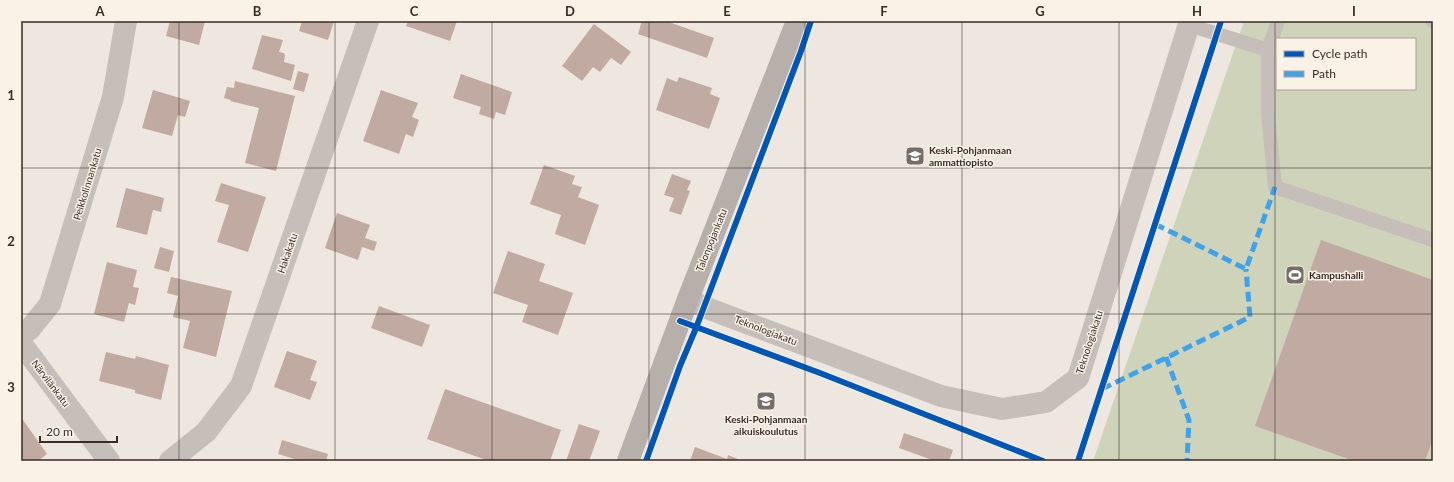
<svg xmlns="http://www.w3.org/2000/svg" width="1454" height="482" font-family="Lato,sans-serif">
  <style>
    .green { fill: #ced3ba; fill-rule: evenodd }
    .building { fill: #c1aaa1 }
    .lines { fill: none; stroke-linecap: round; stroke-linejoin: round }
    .lane { stroke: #c6bfb9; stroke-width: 14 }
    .street { stroke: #c6bfb9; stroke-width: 22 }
    .secondary { stroke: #b7afaa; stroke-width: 22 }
    .quiet { stroke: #3fa3eb; stroke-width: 5; stroke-dasharray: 10 5; stroke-linecap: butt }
    .cycleway-casing { stroke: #faf1e7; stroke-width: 8 }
    .cycleway { stroke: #0057b8; stroke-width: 6 }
    .grid { fill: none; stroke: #372c27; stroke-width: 1; stroke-opacity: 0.55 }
    .labels { text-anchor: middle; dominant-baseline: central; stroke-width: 3; stroke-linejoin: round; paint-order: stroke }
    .poi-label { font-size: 10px; font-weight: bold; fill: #372c27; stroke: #faf1e7; text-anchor: start }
    .street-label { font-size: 10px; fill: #372c27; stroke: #faf1e7 }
    .neatline { fill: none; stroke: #372c27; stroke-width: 1.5 }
    .grid-label { font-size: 13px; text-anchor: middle; font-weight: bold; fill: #372c27 }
  </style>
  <rect width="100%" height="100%" fill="#ede7e0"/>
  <path class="green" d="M1244 21H1433V461H1093ZM1277 39H1415V89H1277Z"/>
  <g class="building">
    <polygon points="170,21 205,21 199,45 166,36"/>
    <polygon points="302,21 334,21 328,40 299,31"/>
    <polygon points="408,21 457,21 450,41 406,26"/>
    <polygon points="642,21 666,21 714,38 707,58 638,34"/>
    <polygon points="594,24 631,52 621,65 611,58 600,72 593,67 582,81 562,66"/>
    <polygon points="262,35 283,40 279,52 284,53 285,56 284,62 295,65 291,81 252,69"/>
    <polygon points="298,71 309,74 304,92 293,89"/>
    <polygon points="461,74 512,92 505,115 496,112 494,119 479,114 481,107 453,98"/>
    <polygon points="679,77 712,88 710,94 720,98 709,129 656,110 667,78 677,82"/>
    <polygon points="235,81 295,96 276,171 245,163 259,108 230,101 231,100 224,98 227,87 234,88"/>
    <polygon points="153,90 190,101 185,117 178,115 172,136 142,128"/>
    <polygon points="381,90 418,103 412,117 419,120 413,137 406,134 399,154 363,141"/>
    <polygon points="544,165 575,176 572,184 582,187 578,197 599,205 585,245 555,234 561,215 530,204"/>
    <polygon points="672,174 691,181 687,190 690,191 681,215 669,211 674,198 664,195"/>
    <polygon points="221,183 266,197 248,252 217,242 229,205 215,201"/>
    <polygon points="126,188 164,198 161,212 153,210 147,235 116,227"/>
    <polygon points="337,213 370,225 365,238 377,242 374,251 362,247 358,260 325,248"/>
    <polygon points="1321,240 1433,280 1433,439 1425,461 1354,461 1255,426"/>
    <polygon points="160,247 174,251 169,272 154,268"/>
    <polygon points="508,251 545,264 539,281 573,293 558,335 522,322 528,305 493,293"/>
    <polygon points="107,262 137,270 133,287 139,288 135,305 129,303 124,322 94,314"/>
    <polygon points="171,277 232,291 216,357 183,348 190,321 173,317 178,296 167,293"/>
    <polygon points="379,306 430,325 422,347 371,328"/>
    <polygon points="287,351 317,361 310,380 317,382 310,400 274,387"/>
    <polygon points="106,352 135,359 136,356 169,365 161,400 135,393 135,390 99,381"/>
    <polygon points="445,389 561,430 550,461 489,461 427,439"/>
    <polygon points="21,417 47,454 38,461 21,461"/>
    <polygon points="579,424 600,431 589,461 566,461"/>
    <polygon points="904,433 953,450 949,461 935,461 899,448"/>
    <polygon points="282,440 328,454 326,461 301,461 278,454"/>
    <polygon points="695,447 727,459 728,455 743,461 690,461"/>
  </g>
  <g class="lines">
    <g class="lane">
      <polyline points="1278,21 1268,50 1268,113 1275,187 1433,240"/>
      <polyline points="1432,21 1433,21"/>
      <polyline points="1189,25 1268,50"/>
    </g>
    <g class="street">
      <polyline points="688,299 704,307 941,396 1002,409 1046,402 1078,378 1190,21"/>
      <polyline points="21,335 29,330 50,304 113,97 126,21"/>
      <polyline points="21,343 109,461"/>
      <polyline points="170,461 206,432 241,386 368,21"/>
    </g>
    <polyline class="secondary" points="628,461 688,299 797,21"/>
    <g class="quiet">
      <polyline points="1155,224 1246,269 1275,187"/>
      <polyline points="1166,357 1189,420 1187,461"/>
      <polyline points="1102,389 1250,317 1246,269"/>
    </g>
    <defs>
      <g id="cycleway">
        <polyline points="680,321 820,373 1043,461"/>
        <polyline points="646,461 680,366 696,328 801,51 811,21"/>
        <polyline points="1078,461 1221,21"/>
      </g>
    </defs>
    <use href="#cycleway" class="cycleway-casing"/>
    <use href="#cycleway" class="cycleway"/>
  </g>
  <path class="grid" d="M179 21V461M335 21V461M492 21V461M649 21V461M805 21V461M962 21V461M1119 21V461M1275 21V461M21 168H1433M21 314H1433"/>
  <defs>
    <symbol id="school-square" viewBox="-11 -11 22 22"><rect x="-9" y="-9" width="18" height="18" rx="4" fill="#776d68" stroke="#faf1e7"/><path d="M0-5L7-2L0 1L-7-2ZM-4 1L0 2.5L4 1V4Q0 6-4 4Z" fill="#fff"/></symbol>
    <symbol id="stadium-square" viewBox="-11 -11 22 22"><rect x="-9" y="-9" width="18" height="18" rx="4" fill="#776d68" stroke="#faf1e7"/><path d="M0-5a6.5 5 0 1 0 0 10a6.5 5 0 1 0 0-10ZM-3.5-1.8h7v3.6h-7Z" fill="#fff"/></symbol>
  </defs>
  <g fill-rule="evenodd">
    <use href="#school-square" x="904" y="145" width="22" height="22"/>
    <use href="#stadium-square" x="1284" y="264" width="22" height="22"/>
    <use href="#school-square" x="755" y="390" width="22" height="22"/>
  </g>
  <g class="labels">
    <g class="poi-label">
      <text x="929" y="150">Keski-Pohjanmaan<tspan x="929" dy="12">ammattiopisto</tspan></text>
      <text x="1309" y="275">Kampushalli</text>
      <text x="766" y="419" text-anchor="middle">Keski-Pohjanmaan<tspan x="766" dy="12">aikuiskoulutus</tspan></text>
    </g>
    <g class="street-label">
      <text transform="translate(87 184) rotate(-73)">Peikkolinnankatu</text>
      <text transform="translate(711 240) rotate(-68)">Talonpojankatu</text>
      <text transform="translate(287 253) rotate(-71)">Hakakatu</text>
      <text transform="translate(766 330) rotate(21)">Teknologiakatu</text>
      <text transform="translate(1089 342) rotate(-72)">Teknologiakatu</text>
      <text transform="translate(51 383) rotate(53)">Närvilänkatu</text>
    </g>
  </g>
  <rect width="1454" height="482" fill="none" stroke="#faf1e7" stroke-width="44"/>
  <rect x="1276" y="38" width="140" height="52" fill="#faf1e7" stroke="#aca29a"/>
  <rect x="1284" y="51" width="20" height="6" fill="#0057b8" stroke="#aca29a"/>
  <text x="1312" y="58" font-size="12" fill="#372c27">Cycle path</text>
  <rect x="1284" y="71" width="20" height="6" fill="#3fa3eb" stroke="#aca29a"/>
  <text x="1312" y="78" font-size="12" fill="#372c27">Path</text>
  <path d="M40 436v6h77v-6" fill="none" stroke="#372c27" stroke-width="2"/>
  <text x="46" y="436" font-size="12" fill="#372c27" stroke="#faf1e7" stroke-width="3" paint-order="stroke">20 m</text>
  <rect x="22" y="22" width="1410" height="438" class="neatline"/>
  <g class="grid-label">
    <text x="100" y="16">A</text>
    <text x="257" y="16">B</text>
    <text x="414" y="16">C</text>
    <text x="570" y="16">D</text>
    <text x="727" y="16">E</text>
    <text x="884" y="16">F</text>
    <text x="1040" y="16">G</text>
    <text x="1197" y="16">H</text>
    <text x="1354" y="16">I</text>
    <text x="11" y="100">1</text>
    <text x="11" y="246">2</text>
    <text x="11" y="392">3</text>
  </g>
</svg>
